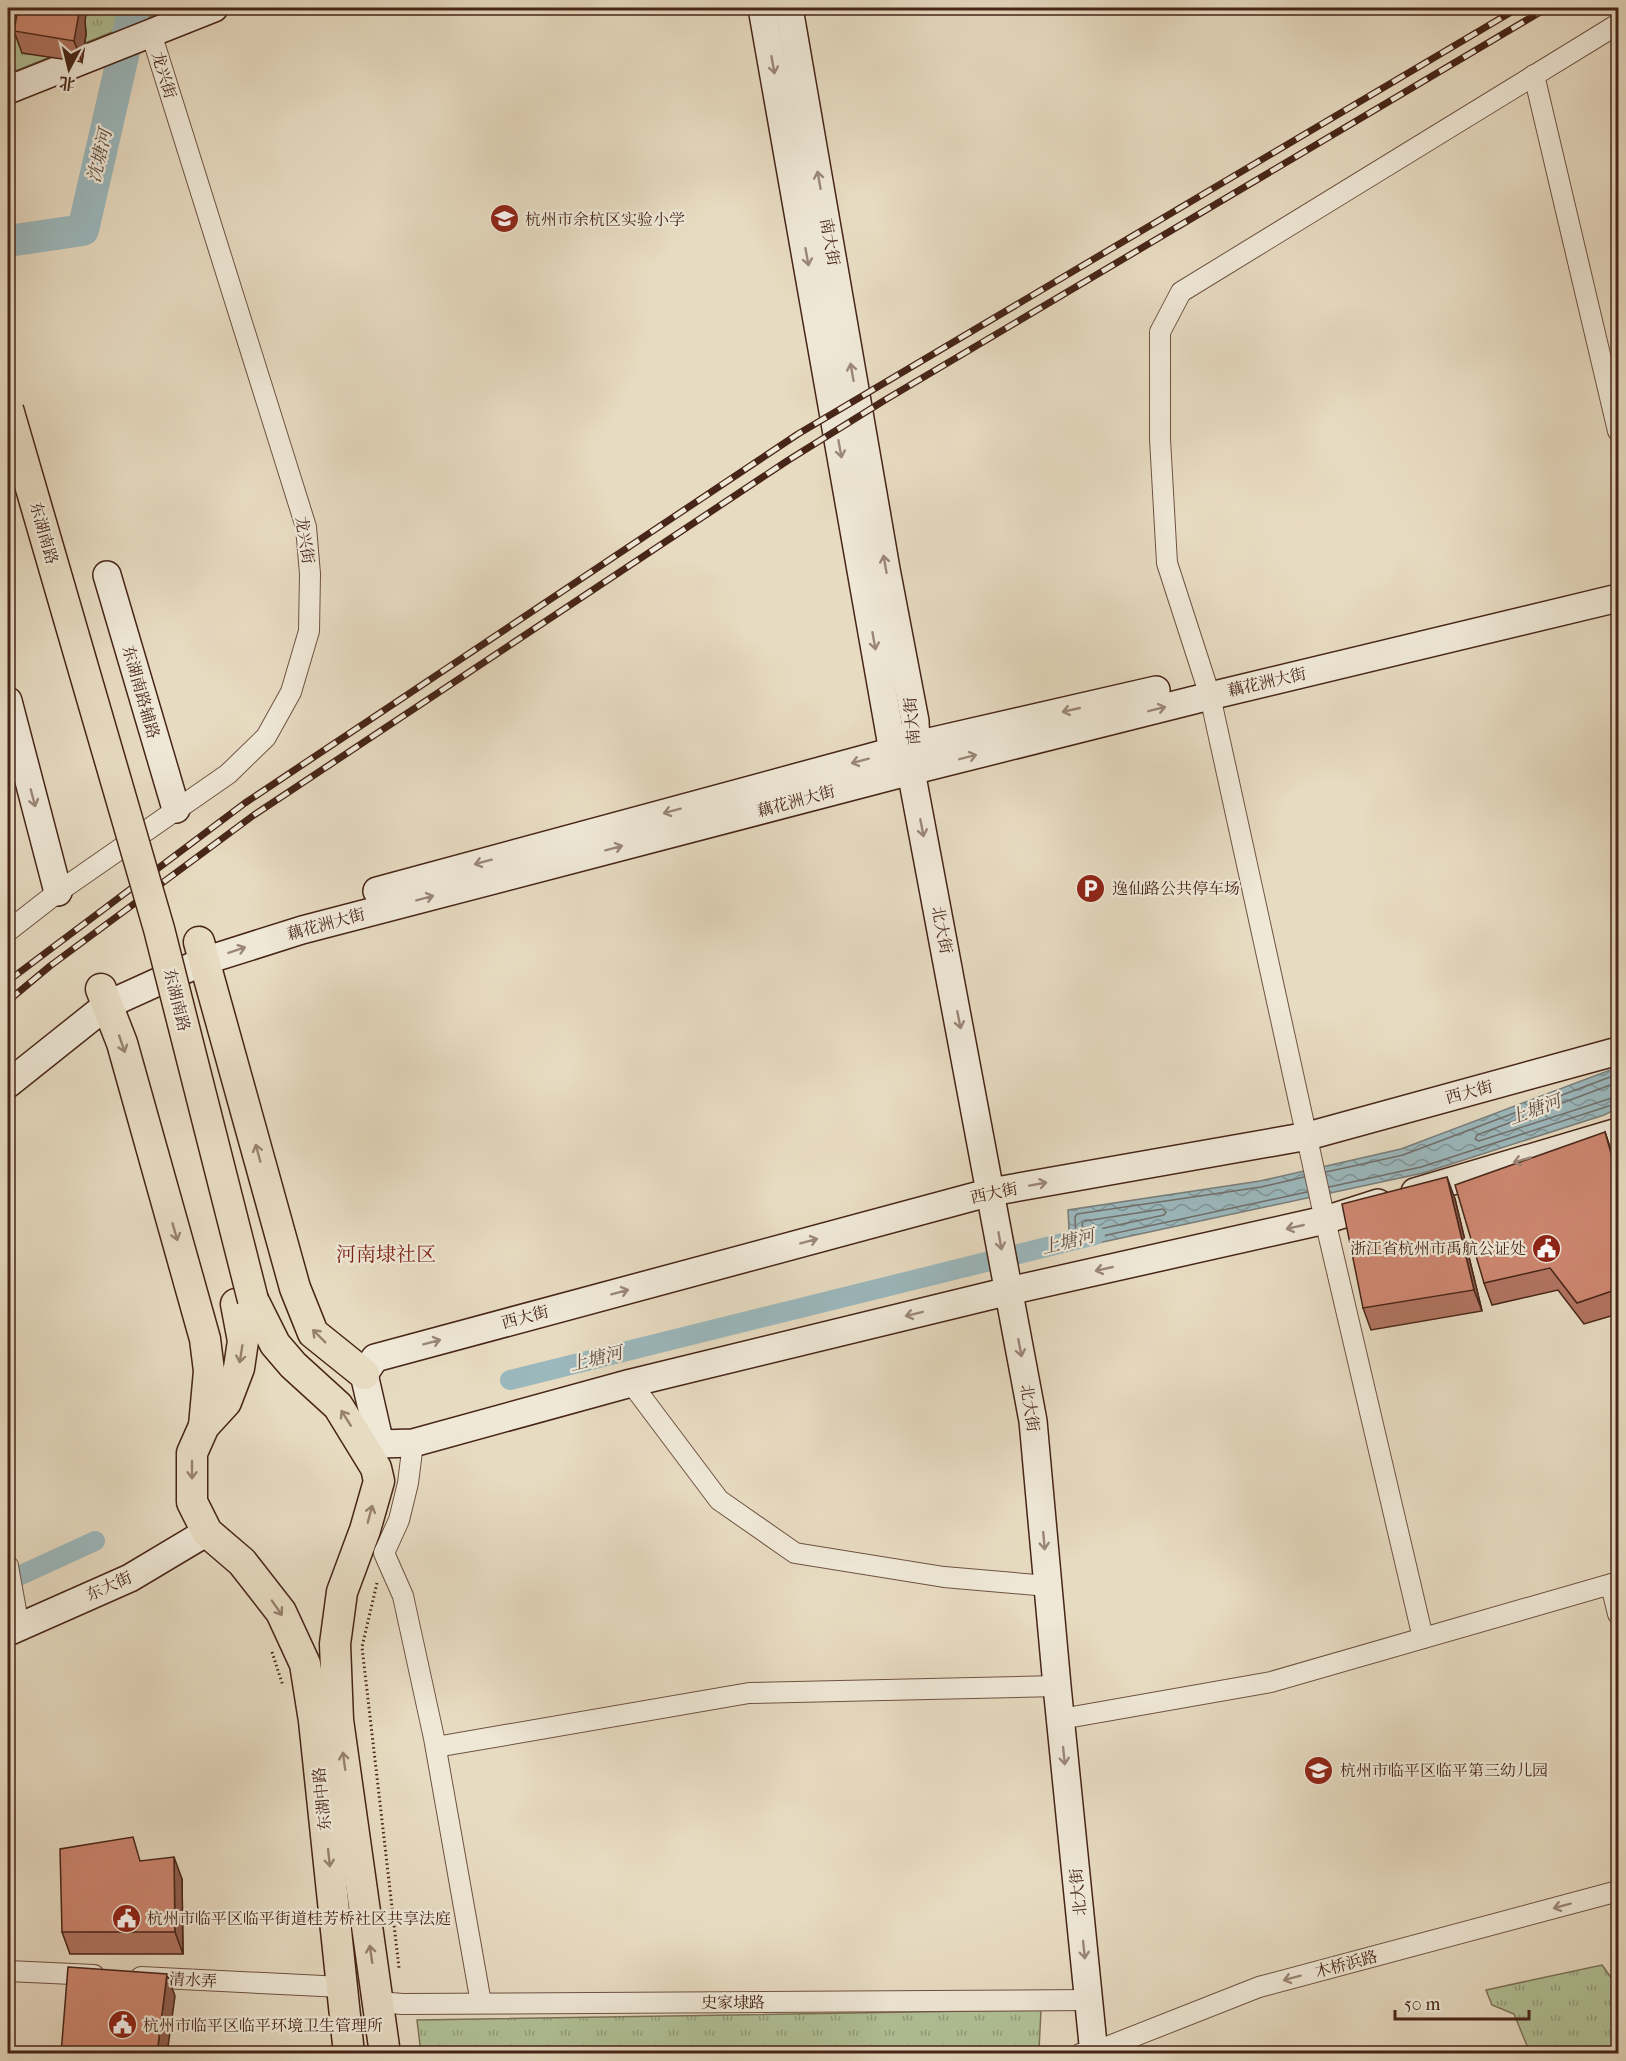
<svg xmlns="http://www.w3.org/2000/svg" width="1626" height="2061" font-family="'IM FELL French Canon','Noto Serif SC',serif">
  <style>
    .grass { fill: url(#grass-tufts); stroke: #7c7358; stroke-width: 1.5 }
    .water { fill: url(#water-waves); stroke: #797d7b; stroke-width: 1.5 }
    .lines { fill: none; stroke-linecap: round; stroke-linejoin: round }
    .shore { stroke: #716e6a; stroke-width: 1.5 }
    .canal { stroke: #9bb8bd; stroke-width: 20 }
    .river { stroke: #9bb8bd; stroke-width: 32 }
    .street-casing { stroke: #6f5242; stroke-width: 22 }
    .secondary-casing { stroke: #472518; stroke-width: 30 }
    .primary-casing { stroke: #472518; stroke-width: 33 }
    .path { stroke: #472518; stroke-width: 3; stroke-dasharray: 1.5 3; stroke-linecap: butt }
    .street { stroke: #efe8d7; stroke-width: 20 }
    .secondary { stroke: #efe8d7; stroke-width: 27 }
    .primary { stroke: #e7dbc1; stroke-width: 30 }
    .rail-casing { stroke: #472518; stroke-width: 7 }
    .rail { stroke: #efe8d7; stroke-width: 4.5; stroke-dasharray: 14; stroke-linecap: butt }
    .primary-bridge-casing { stroke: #472518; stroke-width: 33; stroke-linecap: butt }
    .primary-bridge { stroke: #e7dbc1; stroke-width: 30 }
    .wall { fill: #b17461; stroke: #472518; stroke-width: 1.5 }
    .shaded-wall { fill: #905e4f; stroke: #472518; stroke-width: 1.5 }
    .building { fill: #ce8771; stroke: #472518; stroke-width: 1.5 }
    .oneway { stroke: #9b8678 }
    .oneway2 { stroke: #97806c }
    .labels { text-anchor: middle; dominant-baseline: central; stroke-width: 4.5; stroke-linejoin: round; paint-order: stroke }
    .street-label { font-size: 16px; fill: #472518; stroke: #efe8d7 }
    .poi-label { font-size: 16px; fill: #472518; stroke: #efe8d7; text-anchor: start }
    .water-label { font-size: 18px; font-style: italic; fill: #5c4a41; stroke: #efe8d7 }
    .quarter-label { font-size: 20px; fill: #7a1f14; stroke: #efe8d7 }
  </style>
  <defs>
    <pattern id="grass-tufts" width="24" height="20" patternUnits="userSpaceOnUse" patternTransform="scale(1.5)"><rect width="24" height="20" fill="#b1c197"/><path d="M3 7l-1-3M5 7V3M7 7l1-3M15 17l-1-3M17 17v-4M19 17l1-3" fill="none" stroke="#929d7a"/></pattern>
    <pattern id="water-waves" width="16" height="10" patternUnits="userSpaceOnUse" patternTransform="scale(1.5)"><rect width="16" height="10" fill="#9bb8bd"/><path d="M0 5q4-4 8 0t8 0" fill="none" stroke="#809599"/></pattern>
  </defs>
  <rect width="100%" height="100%" fill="#e7dbc1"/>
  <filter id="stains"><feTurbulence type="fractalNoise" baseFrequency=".00333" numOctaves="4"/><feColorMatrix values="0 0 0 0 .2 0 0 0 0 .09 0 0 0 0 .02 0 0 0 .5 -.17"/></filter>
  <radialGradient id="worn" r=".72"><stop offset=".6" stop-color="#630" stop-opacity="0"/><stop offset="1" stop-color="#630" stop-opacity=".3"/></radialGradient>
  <g class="grass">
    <polygon points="8,8 172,8 8,74"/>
    <polygon points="1602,1965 1615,1983 1618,1982 1618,2053 1530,2053 1514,2014 1492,2005 1486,1990"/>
    <polygon points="1041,2010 1039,2050 992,2054 421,2053 417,2020"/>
  </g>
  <polygon class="water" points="1618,1067 1618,1108 1604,1115 1423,1173 1070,1249 1068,1210 1260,1181 1401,1149"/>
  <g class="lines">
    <g class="shore">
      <polyline points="1618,1082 1477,1135 1475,1139 1479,1141 1618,1096"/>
      <polyline points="1326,1172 1403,1155 1618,1074"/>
      <polyline points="1304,1177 1261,1187 1077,1214 1075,1217 1076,1239 1079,1241 1307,1192"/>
      <polyline points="1329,1187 1421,1167 1618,1103"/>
      <polygon points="1163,1209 1166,1212 1164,1215 1086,1232 1083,1230 1082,1223 1085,1221"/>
    </g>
    <g class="canal">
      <polyline points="510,1380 1095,1235"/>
      <polyline points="8,1581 95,1541"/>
    </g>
    <polyline class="river" points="8,241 83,230 134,8"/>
    <defs>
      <g id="street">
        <polyline points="1534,75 1618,431"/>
        <polyline points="8,931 58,892 228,774 266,737 291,692 309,631 310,574 306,527 151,33"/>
        <polyline points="631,1383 719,1500 795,1553 944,1577 1048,1586"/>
        <polyline points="413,1443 408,1483 399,1520 384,1553 403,1596 434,1738 481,2003"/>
        <polyline points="8,1566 19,1627"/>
        <polyline points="1611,1585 1618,1614"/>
        <polyline points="1423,1638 1325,1220 1210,696 1167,563 1160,439 1160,332 1181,292 1618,24"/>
        <polyline points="1061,1719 1271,1682 1618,1582"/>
        <polyline points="436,1747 749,1693 1057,1686"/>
        <polyline points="8,1971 94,1975"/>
        <polyline points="141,1977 342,1987"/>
        <polyline points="378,2002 403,2004 1089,2000"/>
        <polyline points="1080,2054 1094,2052 1259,1987 1618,1891"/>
      </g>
      <g id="secondary">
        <polyline points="762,8 893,752 905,764"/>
        <polyline points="789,8 886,569 915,721 916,745 911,771 1033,1421 1057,1686 1094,2054"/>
        <polyline points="8,90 214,8"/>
        <polyline points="107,575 176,809"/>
        <polyline points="8,701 58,892"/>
        <polyline points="377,891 916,745 1156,690"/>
        <polyline points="8,1084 107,1005 204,961 302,930 911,771 1210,696 1618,598"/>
        <polyline points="1415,1192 1618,1132"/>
        <polyline points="1378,1203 1325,1220 1009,1291 631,1383 413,1443 380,1444 364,1374 375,1358 991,1192 1308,1136 1618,1051"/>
        <polyline points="8,1632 130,1578 207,1532"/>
      </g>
      <g id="primary">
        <polyline points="199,942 295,1288 313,1333 364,1374"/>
        <polyline points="101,989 122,1043 205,1339 209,1371 204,1426"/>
        <polyline points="253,1300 275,1344 293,1365 338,1406 376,1468 379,1481 365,1530 342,1592 335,1644 338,1720 385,2054"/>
        <polyline points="236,1304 243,1341 239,1368 226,1402 204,1426 192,1453 192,1502 207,1532 242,1562 281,1612 305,1664 314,1721 349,2054"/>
      </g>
    </defs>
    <use href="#street" class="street-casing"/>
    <use href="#secondary" class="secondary-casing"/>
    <use href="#primary" class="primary-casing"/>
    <g class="path">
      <polyline points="377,1583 362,1647 399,1968"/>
      <polyline points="272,1652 283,1686"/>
    </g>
    <use href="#street" class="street"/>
    <use href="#secondary" class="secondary"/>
    <use href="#primary" class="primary"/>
    <defs>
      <g id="rail">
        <polyline points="8,981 245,803 798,434 1518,8"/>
        <polyline points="8,1001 50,966 254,815 787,461 885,400 1547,8"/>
      </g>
    </defs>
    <use href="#rail" class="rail-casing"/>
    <use href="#rail" class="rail"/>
    <defs>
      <polyline id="primary-bridge" points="8,409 159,929 253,1300"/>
    </defs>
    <use href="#primary-bridge" class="primary-bridge-casing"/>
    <use href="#primary-bridge" class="primary-bridge"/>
  </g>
  <g class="wall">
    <polygon points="85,21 86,34 82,62 22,53 14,31"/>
    <polygon points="1605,1132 1618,1172 1618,1314 1584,1324 1558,1290 1492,1305 1484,1283"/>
    <polygon points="1455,1199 1482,1311 1371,1330 1363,1308"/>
    <polygon points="141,1861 182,1879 183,1954 70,1954 62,1932"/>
  </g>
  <g class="shaded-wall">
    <polygon points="78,8 87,8 85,21 86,34 82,62 74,41"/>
    <polygon points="1605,1132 1618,1172 1618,1178"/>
    <polygon points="1447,1177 1455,1199 1482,1311 1474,1290"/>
    <polygon points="174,1857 182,1879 183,1954 175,1932"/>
    <polygon points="167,1974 175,1996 167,2054 157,2054"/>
  </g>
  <g class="building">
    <polygon points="18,8 78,8 79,13 74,41 14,31"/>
    <polygon points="1605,1132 1618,1178 1618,1289 1577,1303 1550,1268 1484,1283 1455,1185"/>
    <polygon points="1447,1177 1474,1290 1363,1308 1342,1204"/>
    <polygon points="133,1837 140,1861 174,1857 175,1932 62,1932 60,1849"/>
    <polygon points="68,1967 167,1974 157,2054 61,2054"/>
  </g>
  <defs><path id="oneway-shaft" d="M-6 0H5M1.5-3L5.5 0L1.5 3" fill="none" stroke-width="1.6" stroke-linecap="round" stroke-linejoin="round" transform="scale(1.5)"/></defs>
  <g class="oneway">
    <use href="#oneway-shaft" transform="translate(773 65) rotate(80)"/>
    <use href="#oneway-shaft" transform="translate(819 180) rotate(-100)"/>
    <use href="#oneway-shaft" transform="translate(807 257) rotate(80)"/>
    <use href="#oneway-shaft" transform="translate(852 372) rotate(-100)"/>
    <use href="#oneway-shaft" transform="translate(840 449) rotate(80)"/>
    <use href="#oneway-shaft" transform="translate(885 564) rotate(-100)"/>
    <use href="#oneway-shaft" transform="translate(874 641) rotate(80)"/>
    <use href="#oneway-shaft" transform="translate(1157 709) rotate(-14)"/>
    <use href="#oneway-shaft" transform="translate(1071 710) rotate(167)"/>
    <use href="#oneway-shaft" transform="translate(968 757) rotate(-14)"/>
    <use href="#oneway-shaft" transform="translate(860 761) rotate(165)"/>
    <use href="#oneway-shaft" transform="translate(33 798) rotate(75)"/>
    <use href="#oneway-shaft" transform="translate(672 811) rotate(165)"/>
    <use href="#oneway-shaft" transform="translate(922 828) rotate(79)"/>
    <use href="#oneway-shaft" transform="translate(614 848) rotate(-15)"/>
    <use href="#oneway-shaft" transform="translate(483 862) rotate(165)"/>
    <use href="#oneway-shaft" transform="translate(425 898) rotate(-15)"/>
    <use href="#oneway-shaft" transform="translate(237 950) rotate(-18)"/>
    <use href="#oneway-shaft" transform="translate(959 1020) rotate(79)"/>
    <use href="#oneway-shaft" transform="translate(1522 1160) rotate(164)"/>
    <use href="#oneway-shaft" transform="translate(1038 1184) rotate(-10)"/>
    <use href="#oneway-shaft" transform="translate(1295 1227) rotate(167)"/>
    <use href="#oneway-shaft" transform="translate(809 1241) rotate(-15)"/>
    <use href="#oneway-shaft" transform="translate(1000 1241) rotate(80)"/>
    <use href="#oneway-shaft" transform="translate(1104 1269) rotate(167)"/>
    <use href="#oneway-shaft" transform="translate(620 1292) rotate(-15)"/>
    <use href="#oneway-shaft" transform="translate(914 1314) rotate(166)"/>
    <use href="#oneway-shaft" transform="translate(432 1342) rotate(-15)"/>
    <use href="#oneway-shaft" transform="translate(1020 1348) rotate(79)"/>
    <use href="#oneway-shaft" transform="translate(1044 1541) rotate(85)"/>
    <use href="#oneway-shaft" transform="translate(1064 1756) rotate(84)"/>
    <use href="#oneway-shaft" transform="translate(1562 1906) rotate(165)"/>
    <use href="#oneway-shaft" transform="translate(1084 1950) rotate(84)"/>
    <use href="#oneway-shaft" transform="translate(1292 1978) rotate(165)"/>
  </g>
  <g class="oneway2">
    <use href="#oneway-shaft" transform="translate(122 1044) rotate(71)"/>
    <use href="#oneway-shaft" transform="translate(258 1153) rotate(-105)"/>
    <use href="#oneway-shaft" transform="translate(175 1232) rotate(74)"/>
    <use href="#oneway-shaft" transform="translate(319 1336) rotate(-135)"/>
    <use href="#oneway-shaft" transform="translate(241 1354) rotate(99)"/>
    <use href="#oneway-shaft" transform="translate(346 1418) rotate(-122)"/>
    <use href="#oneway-shaft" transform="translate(192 1470) rotate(90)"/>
    <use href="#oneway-shaft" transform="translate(370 1514) rotate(-75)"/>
    <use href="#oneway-shaft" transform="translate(277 1608) rotate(55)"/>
    <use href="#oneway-shaft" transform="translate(344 1761) rotate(-98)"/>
    <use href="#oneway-shaft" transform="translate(329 1858) rotate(84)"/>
    <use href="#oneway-shaft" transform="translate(371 1954) rotate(-98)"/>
  </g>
  <defs>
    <symbol id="school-disc" viewBox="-11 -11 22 22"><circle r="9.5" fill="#8f2418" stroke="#efe8d7"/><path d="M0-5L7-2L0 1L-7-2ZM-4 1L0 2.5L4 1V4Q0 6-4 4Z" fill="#fff"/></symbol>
    <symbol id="parking-disc" viewBox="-11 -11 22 22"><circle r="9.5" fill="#8f2418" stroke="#efe8d7"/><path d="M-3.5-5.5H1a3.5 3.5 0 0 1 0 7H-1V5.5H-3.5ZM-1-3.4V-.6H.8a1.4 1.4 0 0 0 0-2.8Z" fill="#fff"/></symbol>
    <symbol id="civic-disc" viewBox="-11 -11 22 22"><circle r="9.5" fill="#8f2418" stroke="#efe8d7"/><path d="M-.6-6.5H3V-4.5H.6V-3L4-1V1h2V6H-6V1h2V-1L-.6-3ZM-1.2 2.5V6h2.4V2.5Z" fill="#fff"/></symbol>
  </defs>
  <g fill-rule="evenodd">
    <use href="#school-disc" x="488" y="202" width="33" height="33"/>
    <use href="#parking-disc" x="1074" y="872" width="33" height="33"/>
    <use href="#civic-disc" x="1530" y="1232" width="33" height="33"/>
    <use href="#school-disc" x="1302" y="1754" width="33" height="33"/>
    <use href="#civic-disc" x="110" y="1902" width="33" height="33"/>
    <use href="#civic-disc" x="106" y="2008" width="33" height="33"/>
  </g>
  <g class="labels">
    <g class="street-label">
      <text transform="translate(164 75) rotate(73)">龙兴街</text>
      <text transform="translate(830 242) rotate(80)">南大街</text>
      <text transform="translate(44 533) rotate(74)">东湖南路</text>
      <text transform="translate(305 540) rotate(81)">龙兴街</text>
      <text transform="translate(1267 682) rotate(-13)">藕花洲大街</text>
      <text transform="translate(141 692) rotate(74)">东湖南路辅路</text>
      <text transform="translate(912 721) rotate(-95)">南大街</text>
      <text transform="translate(796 801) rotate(-15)">藕花洲大街</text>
      <text transform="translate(326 924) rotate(-15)">藕花洲大街</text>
      <text transform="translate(942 930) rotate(79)">北大街</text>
      <text transform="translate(177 1000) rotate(76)">东湖南路</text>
      <text transform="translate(1469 1092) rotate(-15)">西大街</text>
      <text transform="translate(994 1193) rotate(-12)">西大街</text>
      <text transform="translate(525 1317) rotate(-15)">西大街</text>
      <text transform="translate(1030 1408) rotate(81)">北大街</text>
      <text transform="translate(109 1586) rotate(-24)">东大街</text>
      <text transform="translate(322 1799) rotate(-96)">东湖中路</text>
      <text transform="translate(1078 1892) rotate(-96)">北大街</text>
      <text transform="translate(1346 1964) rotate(-15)">木桥浜路</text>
      <text transform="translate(193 1980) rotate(3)">清水弄</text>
      <text x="733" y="2002">史家埭路</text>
    </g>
    <g class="poi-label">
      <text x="525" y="219">杭州市余杭区实验小学</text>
      <text x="1112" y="888">逸仙路公共停车场</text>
      <text x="1526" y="1248" text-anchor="end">浙江省杭州市禹航公证处</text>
      <text x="1340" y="1770">杭州市临平区临平第三幼儿园</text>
      <text x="147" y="1918">杭州市临平区临平街道桂芳桥社区共享法庭</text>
      <text x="143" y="2025">杭州市临平区临平环境卫生管理所</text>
    </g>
    <g class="water-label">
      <text transform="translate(100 156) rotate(-77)">沈塘河</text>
      <text transform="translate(1535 1110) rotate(-20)">上塘河</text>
      <text transform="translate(1068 1242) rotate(-14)">上塘河</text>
      <text transform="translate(596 1359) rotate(-14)">上塘河</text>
    </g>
    <g class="quarter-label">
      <text x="386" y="1254">河南埭社区</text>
    </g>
  </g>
  <rect width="1626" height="2061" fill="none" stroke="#e7dbc1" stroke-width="30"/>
  <rect x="9" y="9" width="1608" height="2043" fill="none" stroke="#472518" stroke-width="3"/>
  <rect x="15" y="15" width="1596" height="2031" fill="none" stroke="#472518" stroke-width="1.5"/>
  <g transform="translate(69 69) rotate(187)" stroke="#efe8d7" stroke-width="4.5" paint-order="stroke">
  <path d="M0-4.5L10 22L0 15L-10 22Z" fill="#472518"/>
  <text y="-9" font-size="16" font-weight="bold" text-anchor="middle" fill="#472518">北</text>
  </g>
  <path d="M1395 2010v9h134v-9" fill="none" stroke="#472518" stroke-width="3"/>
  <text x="1404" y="2010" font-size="18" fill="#472518" stroke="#efe8d7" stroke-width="4.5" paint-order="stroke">50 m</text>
  <rect width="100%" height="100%" filter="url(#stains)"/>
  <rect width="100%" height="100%" fill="url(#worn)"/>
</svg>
